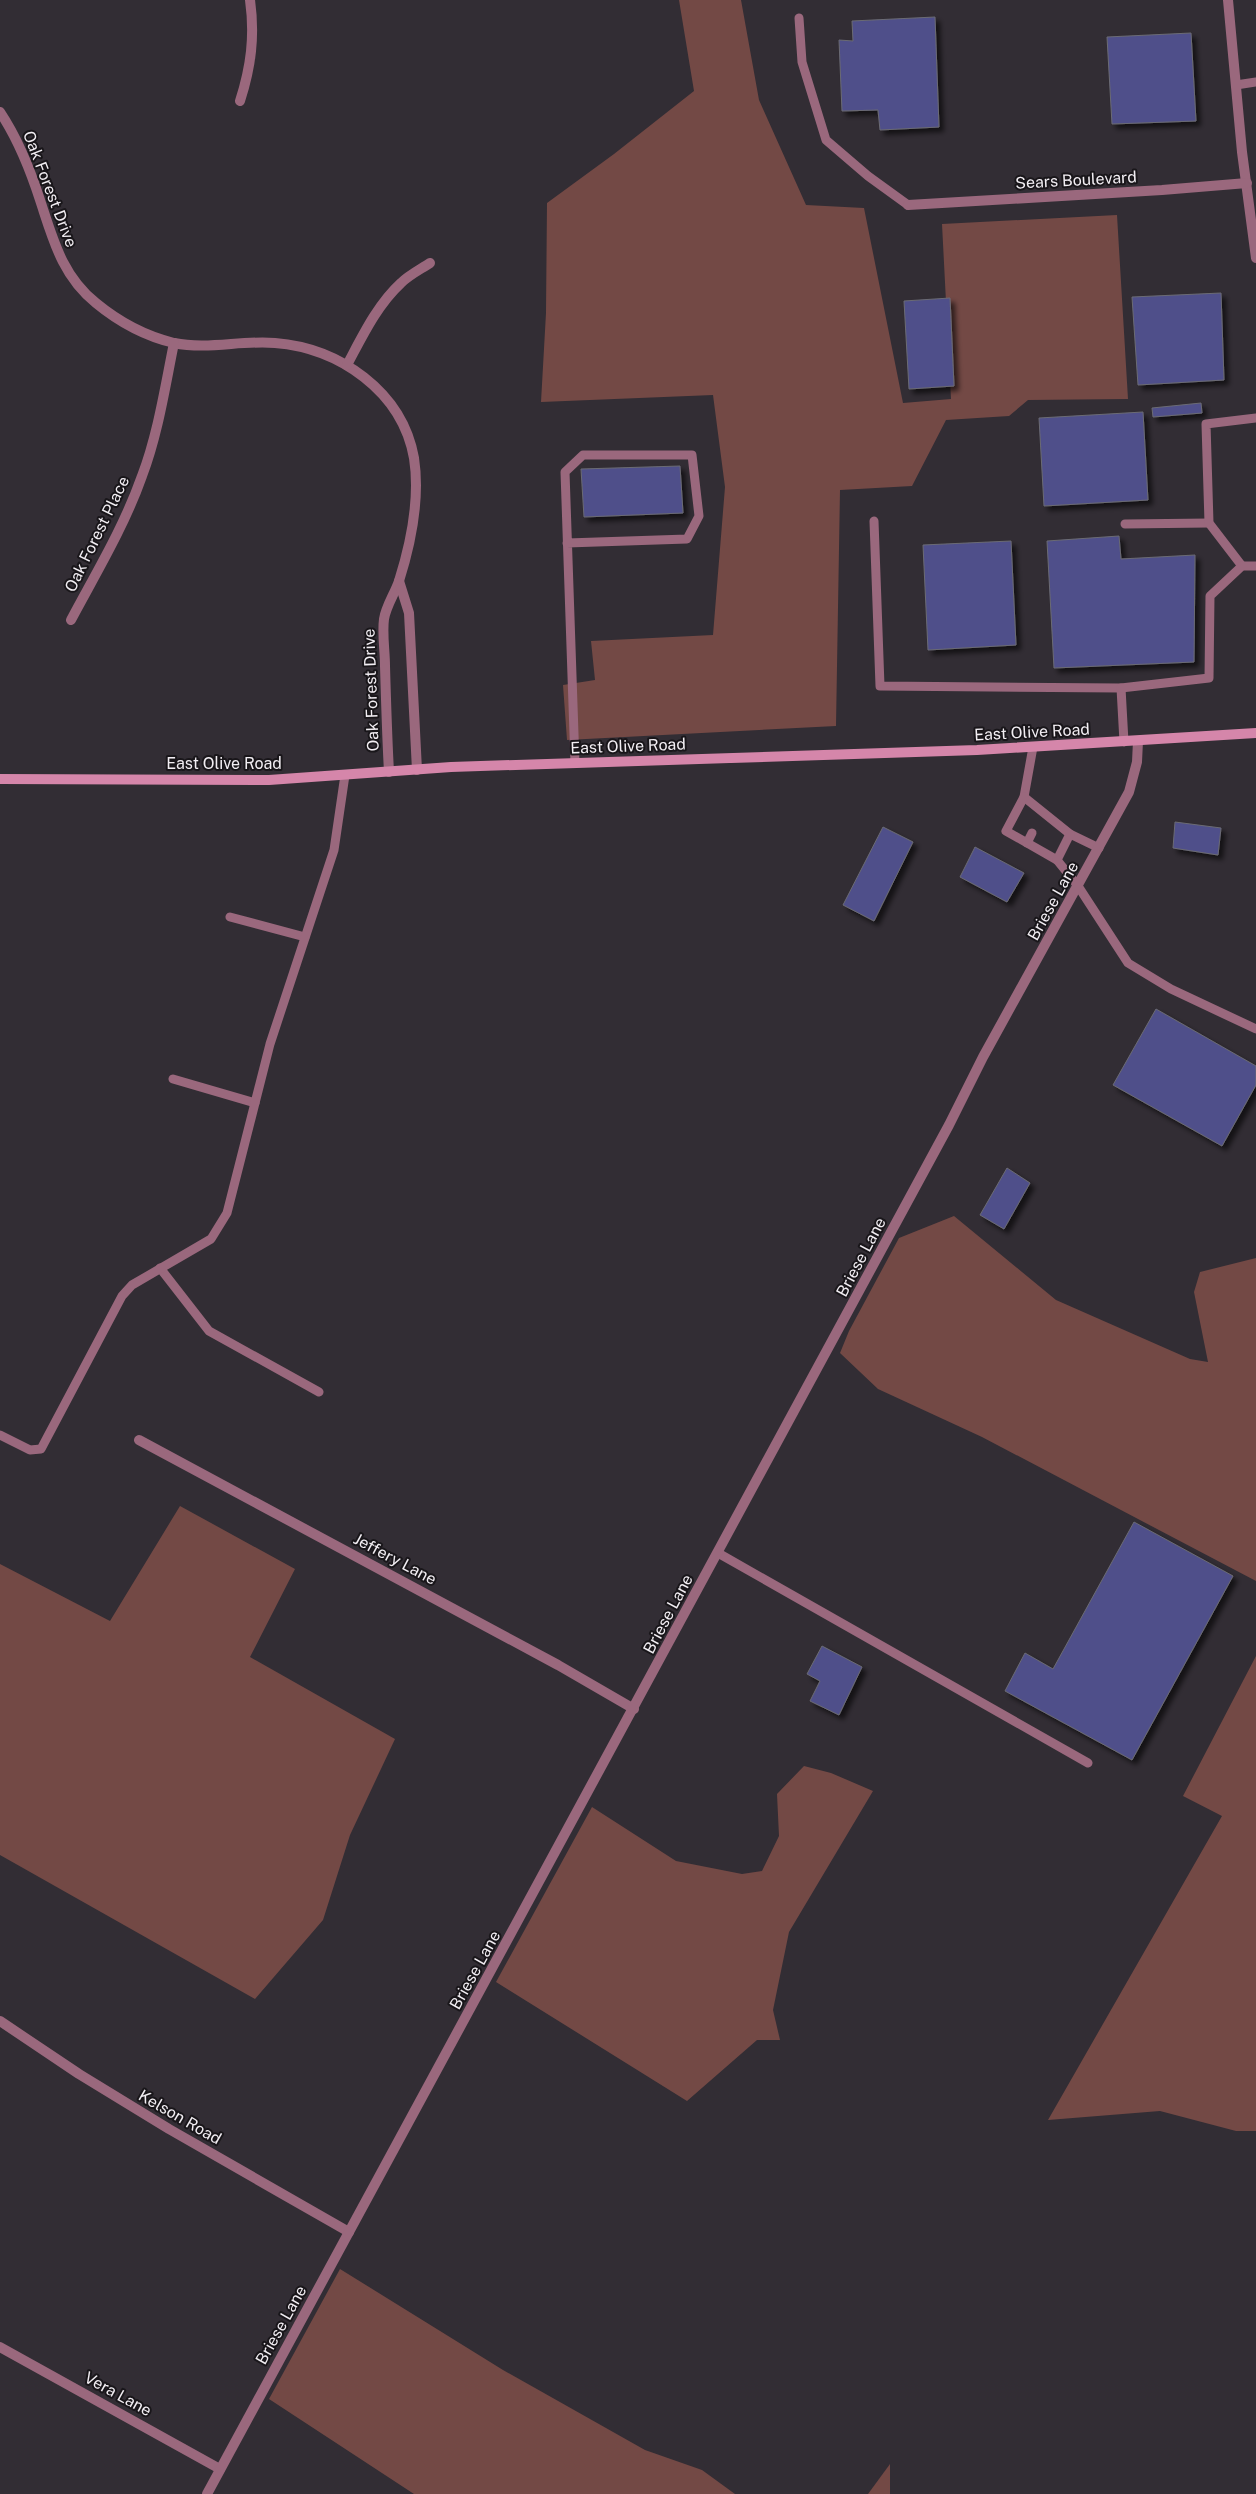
<svg xmlns="http://www.w3.org/2000/svg" width="1256" height="2494" font-family="'Public Sans',sans-serif">
  <style>
    .green { fill: #734945 }
    .building { fill: #4f4f8a; stroke: #6b6b74; filter: url(#shadow) }
    .lines { fill: none; stroke-linecap: round; stroke-linejoin: round }
    .lane { stroke: #9a687d; stroke-width: 9 }
    .street { stroke: #9a687d; stroke-width: 10 }
    .secondary { stroke: #d586aa; stroke-width: 10 }
    .labels { text-anchor: middle; dominant-baseline: central; stroke-width: 4; stroke-linejoin: round; paint-order: stroke }
    .street-label { font-size: 16px; fill: #f2eef3; stroke: #19161a }
  </style>
  <defs>
    <filter id="shadow"><feDropShadow dx="4.5" dy="4.5" stdDeviation="2.5" flood-color="#0009"/></filter>
  </defs>
  <rect width="100%" height="100%" fill="#322d34"/>
  <g class="green">
    <polygon points="679,0 741,0 759,100 806,205 864,208 903,403 951,399 942,224 1117,215 1128,399 1028,400 1009,416 946,420 912,486 840,490 836,726 567,740 563,685 595,680 591,641 713,635 725,487 713,395 541,402 546,313 547,203 614,154 694,91"/>
    <polygon points="954,1216 1056,1300 1190,1359 1208,1362 1194,1292 1200,1272 1256,1258 1256,1581 982,1437 878,1389 840,1353 849,1331 899,1238"/>
    <polygon points="180,1506 295,1569 250,1657 395,1739 350,1835 323,1920 255,1999 0,1855 0,1564 110,1621"/>
    <polygon points="1256,1656 1256,2131 1236,2131 1160,2111 1048,2120 1222,1816 1183,1796"/>
    <polygon points="804,1766 831,1773 873,1791 789,1932 773,2010 780,2040 757,2040 687,2101 496,1982 592,1807 676,1861 742,1874 762,1871 779,1836 777,1794"/>
    <polygon points="340,2269 503,2370 645,2450 702,2470 735,2494 414,2494 269,2399"/>
    <polygon points="890,2464 890,2494 868,2494"/>
  </g>
  <g class="building">
    <polygon points="935,17 939,127 880,130 878,110 842,111 839,40 853,41 852,21"/>
    <polygon points="1191,33 1196,121 1112,124 1107,37"/>
    <polygon points="1221,293 1224,380 1138,385 1132,297"/>
    <polygon points="950,298 954,386 909,389 904,301"/>
    <polygon points="1201,403 1202,413 1153,417 1152,408"/>
    <polygon points="1143,412 1148,500 1044,506 1039,418"/>
    <polygon points="680,466 683,513 584,517 581,469"/>
    <polygon points="1119,536 1121,559 1195,555 1194,662 1054,668 1047,541"/>
    <polygon points="1011,541 1016,645 928,650 923,545"/>
    <polygon points="1175,822 1221,828 1218,855 1173,848"/>
    <polygon points="883,827 913,842 874,921 843,905"/>
    <polygon points="975,847 1024,873 1007,902 960,877"/>
    <polygon points="1156,1009 1256,1066 1256,1085 1222,1146 1113,1085"/>
    <polygon points="1007,1168 1030,1183 1004,1229 980,1215"/>
    <polygon points="1134,1522 1233,1576 1132,1760 1005,1691 1025,1653 1053,1669"/>
    <polygon points="822,1646 862,1667 839,1715 810,1701 820,1681 807,1674"/>
  </g>
  <g class="lines">
    <g class="lane">
      <polyline points="799,18 802,62 826,140 868,176 908,205"/>
      <polyline points="1236,85 1256,82"/>
      <polyline points="874,521 880,686 1121,688 1124,742"/>
      <polyline points="1125,524 1209,523"/>
      <polyline points="567,543 687,539 699,516 692,455 583,455 565,472 575,763"/>
      <polyline points="1242,566 1209,523 1206,424 1256,418"/>
      <polyline points="1121,688 1209,678 1210,596 1242,566 1256,566"/>
      <polyline points="1033,747 1024,797 1070,834 1099,848"/>
      <polyline points="1024,797 1006,831 1057,860 1078,886 1128,963 1171,989 1256,1029"/>
      <polyline points="1027,843 1032,833"/>
      <polyline points="1057,860 1070,834"/>
      <polyline points="230,917 305,937"/>
      <polyline points="173,1079 255,1103"/>
      <polyline points="160,1268 209,1331 319,1392"/>
      <polyline points="0,1435 30,1450 41,1449 122,1296 132,1285 211,1239 227,1213 270,1044 334,850 345,775"/>
      <polyline points="718,1553 1088,1763"/>
    </g>
    <g class="street">
      <polyline points="1228,0 1242,152 1256,258"/>
      <path d="M240 101C251 67 255 36 250 0"/>
      <path d="M0 112C18 139 30 169 40 200 53 239 62 276 96 303 119 322 145 336 174 343 208 350 241 340 275 343 339 348 402 391 414 458 420 497 411 543 399 581 395 593 386 606 384 619 382 634 385 651 385 666 386 701 387 736 389 772"/>
      <polyline points="908,205 1162,190 1247,183"/>
      <path d="M347 365C362 337 377 305 401 283 409 275 421 269 430 263"/>
      <polyline points="399,581 409,613 417,770"/>
      <path d="M71 620C96 573 124 527 142 476 158 434 165 387 174 343"/>
      <polyline points="139,1440 558,1665 634,1709"/>
      <polyline points="0,2021 79,2074 169,2129 349,2232"/>
      <polyline points="0,2347 220,2469"/>
      <polyline points="207,2494 949,1125 983,1057 1129,792 1137,762 1138,741"/>
    </g>
    <polyline class="secondary" points="0,779 269,780 451,767 977,750 1256,733"/>
  </g>
  <g class="labels">
    <g class="street-label">
      <text transform="translate(1076 180) rotate(-3)">Sears Boulevard</text>
      <text transform="translate(50 189) rotate(69)">Oak Forest Drive</text>
      <text transform="translate(97 534) rotate(-64)">Oak Forest Place</text>
      <text transform="translate(371 690) rotate(-92)">Oak Forest Drive</text>
      <text transform="translate(1032 732) rotate(-3)">East Olive Road</text>
      <text transform="translate(628 746) rotate(-2)">East Olive Road</text>
      <text x="224" y="763">East Olive Road</text>
      <text transform="translate(1053 901) rotate(-61)">Briese Lane</text>
      <text transform="translate(861 1257) rotate(-62)">Briese Lane</text>
      <text transform="translate(395 1559) rotate(28)">Jeffery Lane</text>
      <text transform="translate(668 1614) rotate(-62)">Briese Lane</text>
      <text transform="translate(475 1970) rotate(-61)">Briese Lane</text>
      <text transform="translate(180 2117) rotate(30)">Kelson Road</text>
      <text transform="translate(281 2325) rotate(-61)">Briese Lane</text>
      <text transform="translate(118 2394) rotate(29)">Vera Lane</text>
    </g>
  </g>
</svg>
